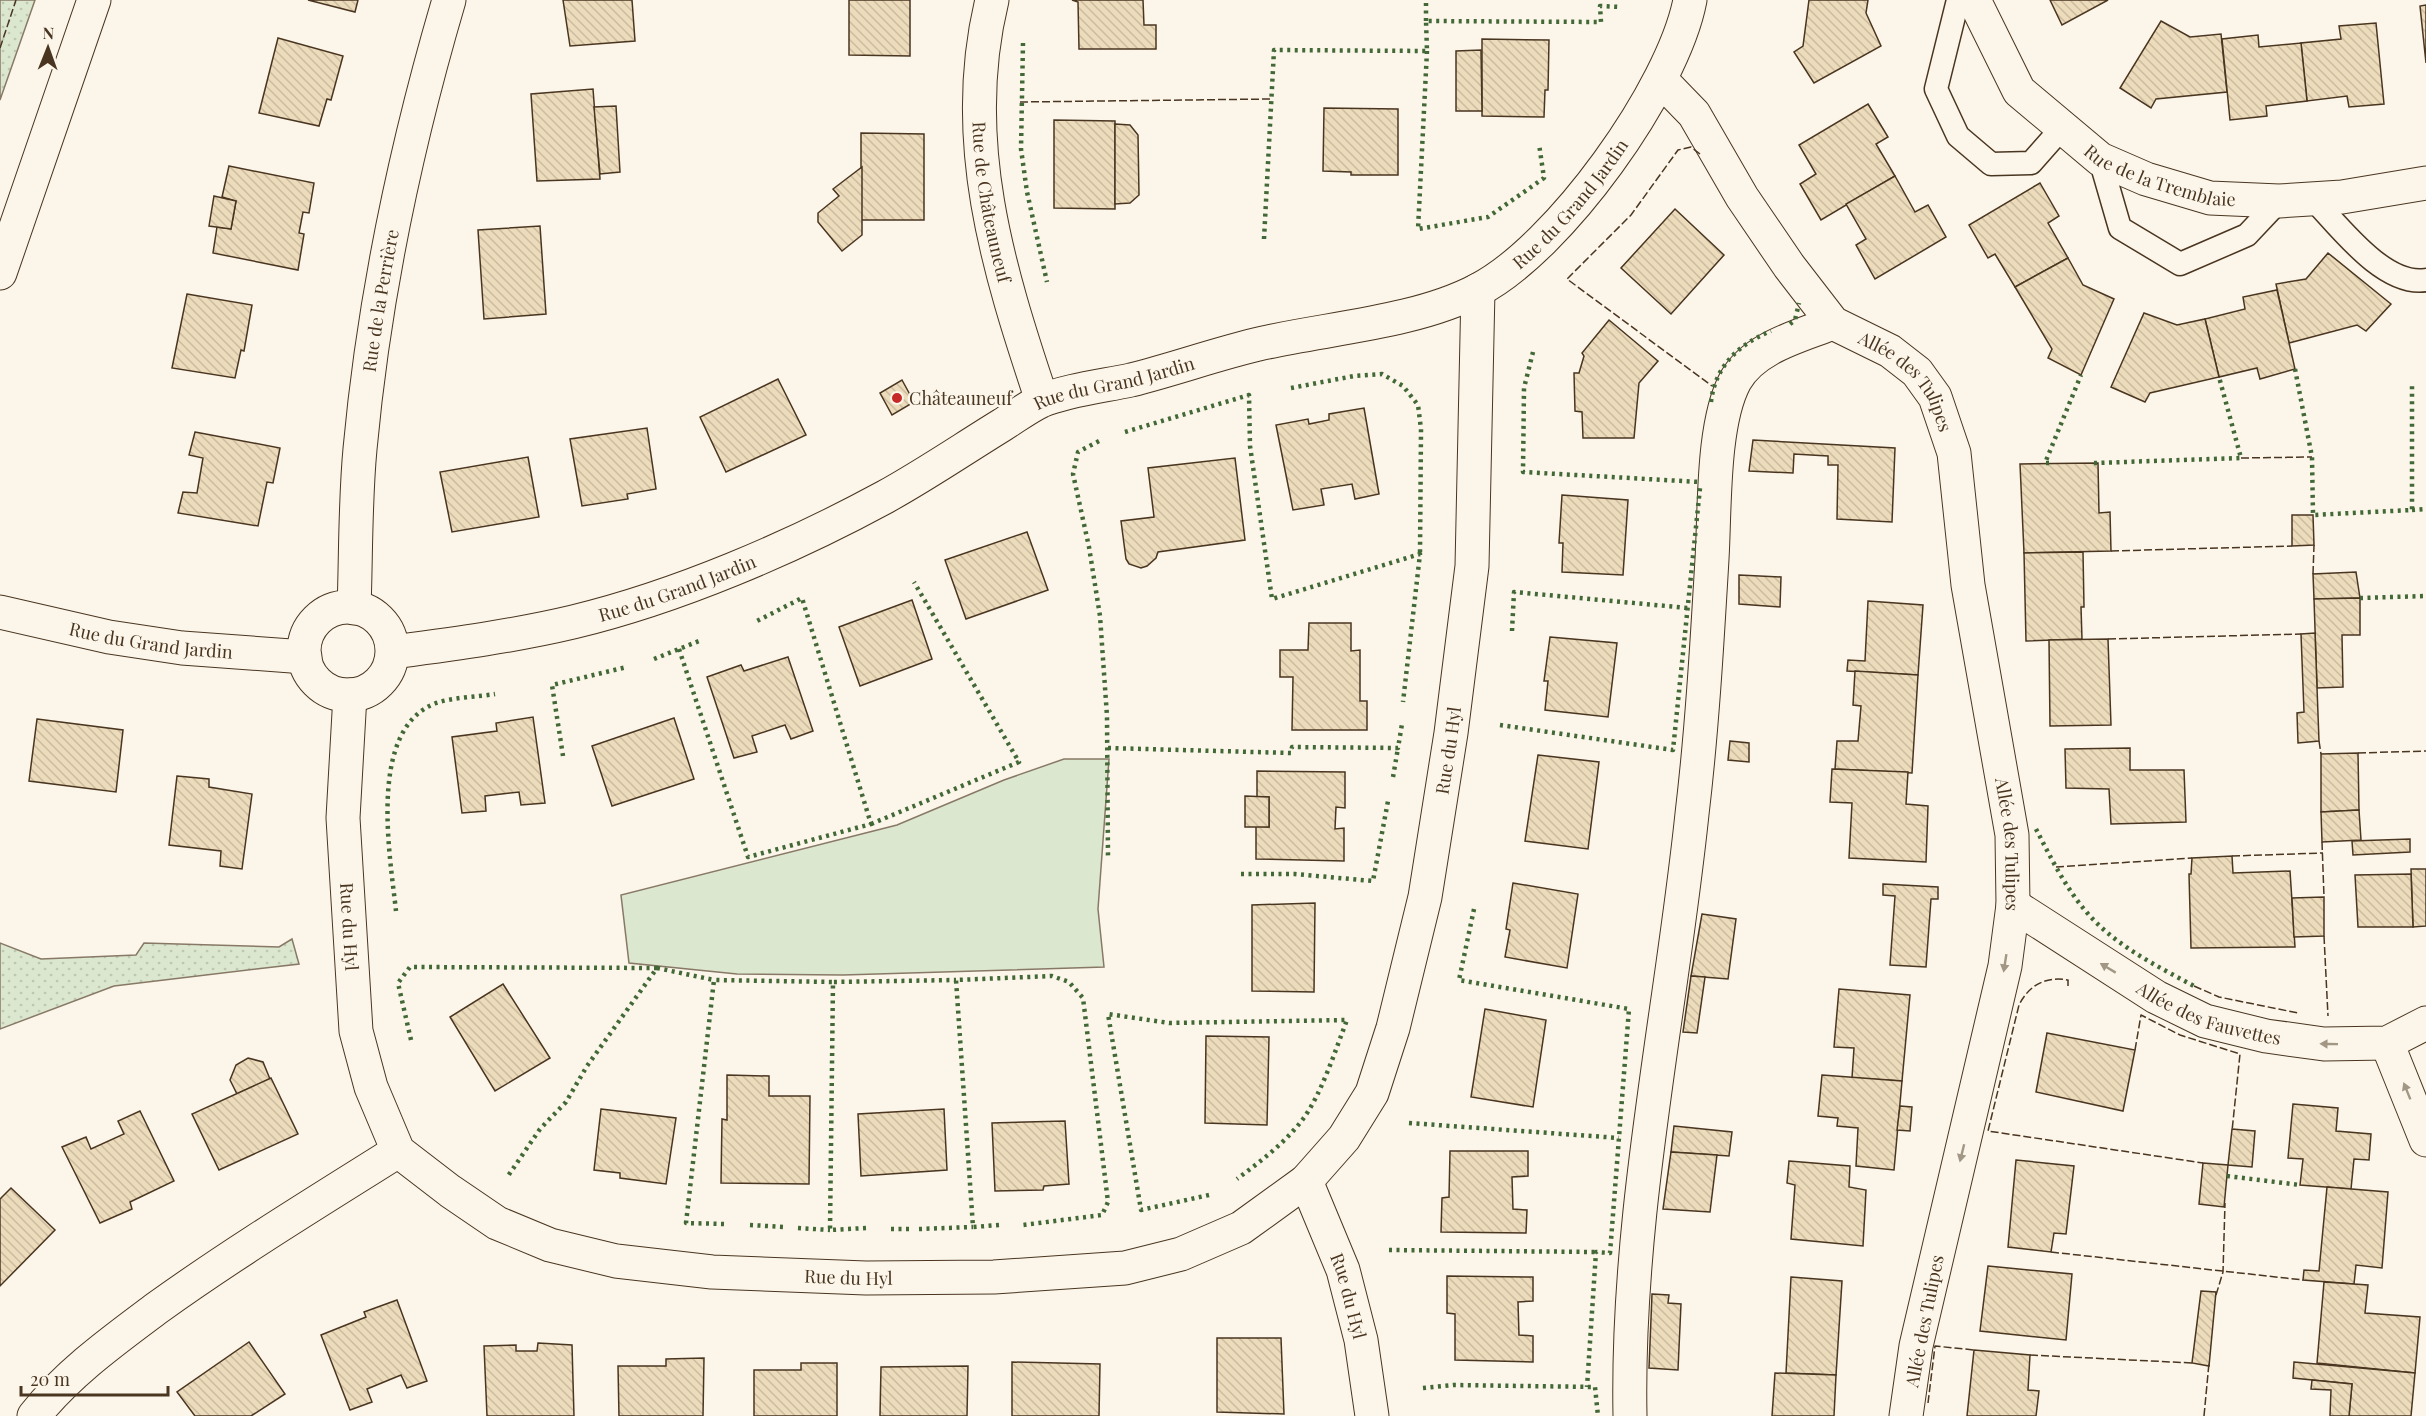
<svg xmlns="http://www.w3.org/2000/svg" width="2426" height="1416" font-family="'Playfair Display',serif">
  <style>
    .grass { fill: url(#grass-dots); stroke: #887966; stroke-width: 1.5 }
    .park { fill: #dce7d0; stroke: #887966; stroke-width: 1.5 }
    .building { fill: url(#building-back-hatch); stroke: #4a3520; stroke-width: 1.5 }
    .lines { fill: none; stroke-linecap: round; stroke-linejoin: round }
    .lane-casing { stroke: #4a3520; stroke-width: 25 }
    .street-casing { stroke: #4a3520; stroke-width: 35 }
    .secondary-casing { stroke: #4a3520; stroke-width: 35 }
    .lane { stroke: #fbf6e9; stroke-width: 22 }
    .street { stroke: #fbf6e9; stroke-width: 33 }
    .secondary { stroke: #fbf6e9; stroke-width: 33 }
    .hedge { stroke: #436837; stroke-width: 4.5; stroke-dasharray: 3 4.5; stroke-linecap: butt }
    .fence { stroke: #4a3520; stroke-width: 1.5; stroke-dasharray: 8 3; stroke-linecap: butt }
    .oneway { fill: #a29684 }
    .poi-dot { fill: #c62828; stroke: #fbf6e9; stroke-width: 2 }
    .labels { text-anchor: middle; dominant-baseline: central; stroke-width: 4.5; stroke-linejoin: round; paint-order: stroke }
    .street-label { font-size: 18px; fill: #4a3520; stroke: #fbf6e9 }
    .poi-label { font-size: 18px; fill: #4a3520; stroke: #fbf6e9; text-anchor: start }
  </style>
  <defs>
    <pattern id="grass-dots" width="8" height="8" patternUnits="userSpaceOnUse" patternTransform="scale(1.5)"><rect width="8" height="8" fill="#dce7d0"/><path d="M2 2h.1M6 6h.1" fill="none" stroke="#bec7b2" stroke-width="1.8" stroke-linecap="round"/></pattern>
    <pattern id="building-back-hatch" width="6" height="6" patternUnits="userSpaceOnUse" patternTransform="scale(1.5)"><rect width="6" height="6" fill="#ecdcbc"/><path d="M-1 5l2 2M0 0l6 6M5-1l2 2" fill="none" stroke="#ccbda1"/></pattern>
  </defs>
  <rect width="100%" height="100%" fill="#fbf6e9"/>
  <g class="grass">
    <polygon points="0,0 35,0 0,100"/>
    <polygon points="292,939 299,964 114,986 0,1029 0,943 41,959 136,955 144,943 279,947"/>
  </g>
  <polygon class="park" points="1064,759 1109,759 1098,909 1104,967 843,975 737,974 629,963 621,895 897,825 1004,780"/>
  <g class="building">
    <polygon points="308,0 358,0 355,12"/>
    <polygon points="563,0 632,0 635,41 570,46"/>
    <polygon points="849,0 910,0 910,56 849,55"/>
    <polygon points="1072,0 1143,0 1144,25 1156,25 1156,49 1079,49 1078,2"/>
    <polygon points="1809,0 1868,0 1866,13 1881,46 1814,83 1794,52 1803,46"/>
    <polygon points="2050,0 2108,0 2062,25"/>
    <polygon points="2426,5 2426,63 2420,6"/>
    <polygon points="2161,21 2190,37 2221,34 2227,92 2156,99 2151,108 2120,88"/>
    <polygon points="2376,23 2384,104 2349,107 2347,96 2307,101 2301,43 2341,39 2339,26"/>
    <polygon points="2258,35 2259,47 2301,43 2307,101 2266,106 2267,116 2230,120 2222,39"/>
    <polygon points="278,38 343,56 331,100 327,99 319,126 259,113"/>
    <polygon points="1482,39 1549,40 1548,90 1545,90 1544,117 1482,116"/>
    <polygon points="1481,50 1482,111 1456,111 1456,51"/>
    <polygon points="593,89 600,179 537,181 531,94"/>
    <polygon points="1868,104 1888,137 1876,144 1895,176 1821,220 1800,184 1816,174 1799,145"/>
    <polygon points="616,106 620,172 600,174 594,107"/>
    <polygon points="1324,108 1398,109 1398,175 1351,175 1351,172 1323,171"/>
    <polygon points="1054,120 1115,121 1115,209 1054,208"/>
    <polygon points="1115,124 1130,125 1138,135 1139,195 1130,203 1115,204"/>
    <polygon points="861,133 924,134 924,220 861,220"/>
    <polygon points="229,166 314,183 309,213 303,212 299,233 304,234 298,270 213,253 217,227 231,229 236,201 222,197"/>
    <polygon points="862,167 862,235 842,251 818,222 818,213 839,196 833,189"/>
    <polygon points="1895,176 1915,212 1928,205 1946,237 1875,279 1856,245 1866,239 1846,204"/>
    <polygon points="2040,183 2059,216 2048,223 2068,258 2015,287 1995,254 1988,258 1969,225"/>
    <polygon points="214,196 236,201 231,229 209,226"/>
    <polygon points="1675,209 1724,255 1671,314 1621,268"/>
    <polygon points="540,226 546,314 484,319 478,230"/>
    <polygon points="2328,253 2391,304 2366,331 2357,325 2289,343 2276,284 2306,279"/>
    <polygon points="2068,258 2083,285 2114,299 2081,375 2048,358 2052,349 2015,287"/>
    <polygon points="2277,290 2295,369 2260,379 2257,368 2219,377 2205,319 2245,309 2243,297"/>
    <polygon points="187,294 252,305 244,351 241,350 235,378 172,368"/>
    <polygon points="2144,313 2177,325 2205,319 2219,377 2150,393 2145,402 2111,387"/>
    <polygon points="1609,320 1658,361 1639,383 1634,438 1583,438 1582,412 1575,411 1574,373 1579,373 1584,356 1582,353"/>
    <polygon points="778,379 806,435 726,472 700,417"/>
    <polygon points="902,380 914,402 892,415 880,393"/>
    <polygon points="1364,408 1379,494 1355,499 1352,484 1321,489 1324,505 1293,510 1276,425 1308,419 1309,424 1329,420 1329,414"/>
    <polygon points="647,428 656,489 627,494 628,499 582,506 570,439"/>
    <polygon points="195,432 280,448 273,483 267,482 258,526 178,513 183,492 197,493 203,458 189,455"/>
    <polygon points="1753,440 1895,448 1892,522 1837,519 1838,465 1828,465 1828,456 1794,454 1793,473 1749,471"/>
    <polygon points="528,457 539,517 452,532 440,472"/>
    <polygon points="1235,458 1245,540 1158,552 1156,558 1147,566 1141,568 1129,564 1126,559 1121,521 1154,517 1148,468"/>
    <polygon points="2098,463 2099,513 2110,512 2111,551 2024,553 2020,464"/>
    <polygon points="1562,495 1628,500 1623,575 1562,572 1563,543 1559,543"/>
    <polygon points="2292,515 2313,515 2314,545 2292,546"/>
    <polygon points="1027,532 1048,590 966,619 945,560"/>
    <polygon points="2083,552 2084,607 2081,607 2082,639 2026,641 2024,553"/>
    <polygon points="2356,572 2360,598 2314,599 2313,574"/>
    <polygon points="1739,575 1781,577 1780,607 1739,604"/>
    <polygon points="2360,598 2360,635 2342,635 2343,687 2317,688 2314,599"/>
    <polygon points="912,600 932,659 860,686 839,627"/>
    <polygon points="1868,601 1923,605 1918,675 1847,671 1848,660 1865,661"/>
    <polygon points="1309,623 1351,623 1351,651 1360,650 1360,701 1367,701 1367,730 1292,730 1293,677 1280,677 1280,650 1308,650"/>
    <polygon points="2315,633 2319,741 2298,743 2297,713 2304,712 2301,634"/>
    <polygon points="1550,637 1617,643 1608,717 1545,710 1548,681 1544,681"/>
    <polygon points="2108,639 2111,725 2050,726 2049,640"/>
    <polygon points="788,657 813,731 791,739 785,725 752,736 757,752 734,758 707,677 741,665 744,671"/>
    <polygon points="1855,671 1918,675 1912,773 1835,769 1837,741 1858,741 1861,706 1853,705"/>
    <polygon points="533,717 545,803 521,805 519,792 485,796 486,811 462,813 452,737 497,731 496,723"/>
    <polygon points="674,718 694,779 612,806 592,746"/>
    <polygon points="37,719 123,730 116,792 29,781"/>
    <polygon points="1730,741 1749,743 1749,762 1728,760"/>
    <polygon points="2130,748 2130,770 2184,770 2186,822 2111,824 2109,789 2066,788 2065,749"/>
    <polygon points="2358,753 2359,810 2321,812 2321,754"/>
    <polygon points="1538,755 1599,762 1588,849 1525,841"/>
    <polygon points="1832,769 1908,772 1906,804 1928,806 1926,862 1849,858 1852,803 1830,802"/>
    <polygon points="1257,771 1345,772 1345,808 1336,807 1335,829 1344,828 1344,861 1256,859 1256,826 1269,827 1269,797 1257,797"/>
    <polygon points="177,776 209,779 209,787 252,794 242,869 220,866 221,851 169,845"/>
    <polygon points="1245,796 1269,797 1269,827 1245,827"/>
    <polygon points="2359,810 2361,840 2322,842 2321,812"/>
    <polygon points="2410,839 2410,852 2353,855 2352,841"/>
    <polygon points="2232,856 2233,873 2290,871 2295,947 2191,948 2189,874 2191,874 2192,858"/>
    <polygon points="2411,869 2426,869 2426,926 2413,927"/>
    <polygon points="2411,874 2413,927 2358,927 2355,875"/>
    <polygon points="1513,883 1578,894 1567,968 1505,957 1510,930 1506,929"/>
    <polygon points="1883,884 1938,887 1938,899 1931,899 1926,967 1890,965 1895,896 1883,895"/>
    <polygon points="2324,897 2324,936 2294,937 2292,898"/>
    <polygon points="1315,903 1314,992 1252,991 1252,905"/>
    <polygon points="1702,914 1736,919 1728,979 1691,976"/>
    <polygon points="1691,976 1705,977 1697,1033 1683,1032"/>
    <polygon points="503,984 550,1058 495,1091 450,1017"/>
    <polygon points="1839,989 1910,995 1902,1081 1852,1078 1854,1048 1834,1047"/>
    <polygon points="1485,1009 1546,1020 1533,1107 1471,1097"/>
    <polygon points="2047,1033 2135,1050 2123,1111 2036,1092"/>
    <polygon points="1206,1036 1269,1037 1267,1125 1205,1123"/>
    <polygon points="248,1058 263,1062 270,1079 237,1094 230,1080 236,1065"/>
    <polygon points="727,1075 769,1076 769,1096 810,1096 809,1184 721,1183 722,1119 727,1120"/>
    <polygon points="1822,1075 1902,1081 1894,1170 1856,1166 1858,1128 1837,1126 1838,1118 1818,1116"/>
    <polygon points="271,1078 298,1134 219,1170 192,1114"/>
    <polygon points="2293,1104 2338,1108 2336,1131 2371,1134 2369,1160 2354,1159 2351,1189 2300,1185 2303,1159 2288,1158"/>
    <polygon points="1900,1106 1912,1107 1910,1131 1897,1130"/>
    <polygon points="601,1109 676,1118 666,1184 620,1178 620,1173 594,1170"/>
    <polygon points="944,1109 947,1170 861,1176 858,1114"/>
    <polygon points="140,1111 174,1181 130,1202 132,1209 100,1223 62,1147 86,1137 91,1149 124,1134 118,1121"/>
    <polygon points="1065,1121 1069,1184 1044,1186 1043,1190 995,1191 992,1123"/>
    <polygon points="1674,1126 1732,1132 1729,1156 1671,1152"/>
    <polygon points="2232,1129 2255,1131 2252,1167 2228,1165"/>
    <polygon points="1450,1151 1528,1151 1528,1176 1512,1177 1513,1209 1527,1210 1526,1233 1441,1232 1442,1198 1449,1197"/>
    <polygon points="1671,1152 1717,1155 1710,1212 1663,1209"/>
    <polygon points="2016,1160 2074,1166 2066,1234 2054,1233 2051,1252 2008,1247"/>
    <polygon points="1789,1161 1850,1166 1849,1187 1866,1190 1863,1246 1791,1239 1795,1185 1787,1183"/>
    <polygon points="2203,1163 2228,1165 2224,1207 2199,1204"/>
    <polygon points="2327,1187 2388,1192 2382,1268 2356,1265 2354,1284 2303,1280 2304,1270 2319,1271"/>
    <polygon points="11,1188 55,1230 0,1286 0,1199"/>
    <polygon points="1988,1266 2072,1274 2066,1340 1980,1331"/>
    <polygon points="1447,1276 1533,1277 1533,1301 1518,1302 1519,1335 1533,1336 1533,1362 1455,1360 1455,1314 1447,1313"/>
    <polygon points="1791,1277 1842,1281 1836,1375 1786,1373"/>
    <polygon points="2324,1282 2368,1285 2365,1313 2420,1317 2415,1373 2317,1363"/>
    <polygon points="2201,1291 2216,1292 2209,1366 2192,1363"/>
    <polygon points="1652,1294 1669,1295 1668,1303 1681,1304 1678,1370 1649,1368"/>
    <polygon points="397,1300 427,1381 407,1388 401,1375 367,1389 372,1402 350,1410 321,1335 366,1317 364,1312"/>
    <polygon points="1217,1338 1281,1338 1284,1414 1217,1412"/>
    <polygon points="249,1342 285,1394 251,1416 195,1416 177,1392"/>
    <polygon points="538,1343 572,1345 574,1416 487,1416 484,1346 516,1345 516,1351 537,1351"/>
    <polygon points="1974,1350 2030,1355 2028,1390 2039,1391 2036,1416 1967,1416"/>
    <polygon points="704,1358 703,1416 619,1416 618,1366 666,1366 666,1359"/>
    <polygon points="1012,1362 1100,1364 1099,1416 1012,1416"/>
    <polygon points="2294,1362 2415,1373 2411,1416 2349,1416 2352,1384 2293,1378"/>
    <polygon points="801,1363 837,1363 837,1416 754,1416 754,1370 801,1370"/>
    <polygon points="968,1366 967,1416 880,1416 881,1367"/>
    <polygon points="1775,1373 1836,1375 1834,1416 1772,1416"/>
    <polygon points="2312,1380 2352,1384 2349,1416 2330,1416 2331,1390 2311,1389"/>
  </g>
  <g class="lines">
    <defs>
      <g id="lane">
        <polyline points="1958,0 1936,89 1958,136 1991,164 2031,163 2061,129"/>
        <polyline points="2100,159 2120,228 2180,264 2247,235 2279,201"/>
        <path d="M2313 199C2339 226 2384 287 2426 280"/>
      </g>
      <g id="street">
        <path id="s1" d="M992 0C958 139 998 269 1042 400"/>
        <path id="s2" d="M1974 0 2019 91 2100 159 2146 179 2210 198 2279 201 2342 197 2426 183"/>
        <path id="s3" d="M1661 80 1694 114 1742 197 1789 266 1833 323 1890 351 1917 372 1935 397 1954 453 1968 585 2012 835 2013 905 2005 966 1916 1346 1906 1416"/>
        <circle cx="348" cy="651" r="44"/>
        <path id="s4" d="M354 608C356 555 355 502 360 449 374 297 406 146 449 0"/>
        <path id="s5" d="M0 612 109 637 182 648 305 657"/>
        <path id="s6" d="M393 652C453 644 514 636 573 622 677 597 791 548 885 497 925 475 963 449 1002 425 1015 417 1028 407 1041 401 1067 390 1103 386 1131 380 1175 369 1219 353 1263 343 1330 328 1417 322 1478 290 1559 248 1673 89 1690 0"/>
        <path id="s7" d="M350 695 343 818 356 1031 371 1087 398 1151 450 1191 497 1223 550 1245 616 1261 712 1272 866 1278 994 1277 1125 1268 1181 1254 1241 1228 1306 1181 1344 1138 1372 1093 1393 1028 1425 897 1451 733 1472 566 1478 290"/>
        <path id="s8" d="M2013 905 2156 997 2205 1021 2266 1036 2324 1044 2387 1043 2426 1023"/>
        <polyline points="2387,1043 2426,1140"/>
        <path id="s9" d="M1306 1181 1343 1270 1361 1340 1372 1416"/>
        <path d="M34 1416C68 1373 113 1341 157 1308 235 1252 317 1202 398 1151"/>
        <path d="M1630 1416C1626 1214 1671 1015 1692 814 1702 730 1707 644 1712 559 1715 509 1712 424 1735 381 1754 347 1800 336 1833 323"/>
      </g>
      <polyline id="secondary" points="0,273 94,0"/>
    </defs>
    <use href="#lane" class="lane-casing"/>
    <use href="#street" class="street-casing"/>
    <use href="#secondary" class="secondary-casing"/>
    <use href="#lane" class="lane"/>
    <use href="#street" class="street"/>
    <use href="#secondary" class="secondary"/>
    <g class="hedge">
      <polyline points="1426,21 1426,0"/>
      <polyline points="1023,43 1021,149 1027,192 1047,282"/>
      <polyline points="1427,51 1418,229 1488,217 1544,178 1539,144"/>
      <polyline points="1264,239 1274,50 1427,51 1426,21 1601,22 1600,6 1620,7"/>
      <polyline points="1790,324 1795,320 1799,303"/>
      <polyline points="1533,352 1524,388 1523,472 1700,482"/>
      <polyline points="2295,369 2312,457 2313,515 2412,510 2412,385"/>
      <polyline points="1291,388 1354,376 1382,374 1403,386 1418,405 1421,429 1420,554"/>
      <path d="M1711 402C1715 366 1739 344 1771 331"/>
      <polyline points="1125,432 1249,395 1250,446 1272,599 1420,554 1403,702"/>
      <polyline points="1099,441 1078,452 1073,474 1089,547 1100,616 1107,716 1108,859"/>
      <polyline points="2049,463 2045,463 2081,375"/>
      <polyline points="2094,463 2241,458 2219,377"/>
      <polyline points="2412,510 2426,509"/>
      <polyline points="2360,598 2426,596"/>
      <polyline points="1512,631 1514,592 1688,608"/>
      <polyline points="679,649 748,857 871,824 802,598 755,622"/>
      <polyline points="654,659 699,641"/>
      <polyline points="1500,725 1673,750 1700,488"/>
      <polyline points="1108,748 1291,753 1292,747 1398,748 1402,724"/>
      <polyline points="563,756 552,685 627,667"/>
      <polyline points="1393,777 1398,748"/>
      <polyline points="871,824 1019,762 914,582"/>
      <path d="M2036 829C2050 856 2064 885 2084 909 2112 944 2155 965 2194 986"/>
      <polyline points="1241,874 1295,874 1373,881 1388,801"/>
      <polyline points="1474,909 1459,980 1629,1009 1610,1253 1596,1252 1587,1387"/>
      <path d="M396 911C390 855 367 729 436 703 454 697 477 697 495 694"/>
      <polyline points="657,968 714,980"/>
      <polyline points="411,1040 398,983 410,967 657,968 587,1066 566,1102 540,1129 508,1176"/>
      <polyline points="1409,1123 1619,1138"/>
      <polyline points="2227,1176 2300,1185"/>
      <path d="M1209 1195 1141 1210 1108 1014 1169 1023 1347 1020C1335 1051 1322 1093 1303 1119 1285 1143 1261 1161 1237 1179"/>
      <polyline points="724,1224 686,1223 714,980 833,982"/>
      <polyline points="750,1225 784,1227"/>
      <polyline points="999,1225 973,1227 956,980 1052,976 1069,982 1083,998 1108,1202 1102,1215 1023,1225"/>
      <polyline points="798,1228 830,1230"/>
      <polyline points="866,1228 830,1230 833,982 956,980"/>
      <polyline points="891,1229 911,1229"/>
      <polyline points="919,1229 973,1227"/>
      <polyline points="1389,1250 1596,1252"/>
      <polyline points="1423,1388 1453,1385 1595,1387 1598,1416"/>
    </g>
    <g class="fence">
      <polyline points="0,48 16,0"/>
      <polyline points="1020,102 1270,99"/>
      <polyline points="1700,154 1691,147 1678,150 1631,215 1567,279 1712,386"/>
      <polyline points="2241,458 2312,457"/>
      <polyline points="2111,551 2292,546"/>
      <polyline points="2313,574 2314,545"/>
      <polyline points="2108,639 2301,634"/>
      <polyline points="2319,741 2321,754"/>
      <polyline points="2358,753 2426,751"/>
      <polyline points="2322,842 2324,897"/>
      <polyline points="2232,856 2323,853"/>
      <polyline points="2056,867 2192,858"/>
      <polyline points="2324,936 2328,1016"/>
      <path d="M2068 986V980C2046 976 2029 985 2019 1005L1988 1131 2203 1163"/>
      <polyline points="2194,986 2219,997 2298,1013"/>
      <polyline points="2135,1050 2141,1015 2180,1035 2240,1054 2232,1131"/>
      <polyline points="2051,1252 2303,1280"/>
      <polyline points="2216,1295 2223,1272 2225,1203"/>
      <polyline points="2030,1355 2192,1363"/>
      <polyline points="1928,1403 1935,1346 1974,1350"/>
      <polyline points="2204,1416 2209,1363"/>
    </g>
  </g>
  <defs><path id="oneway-solid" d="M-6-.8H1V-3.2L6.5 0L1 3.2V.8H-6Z" transform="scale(1.5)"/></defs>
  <g class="oneway">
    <use href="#oneway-solid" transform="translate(2005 963) rotate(99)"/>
    <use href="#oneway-solid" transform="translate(2108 968) rotate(-149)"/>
    <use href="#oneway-solid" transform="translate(2329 1044) rotate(-179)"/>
    <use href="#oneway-solid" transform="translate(2407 1091) rotate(-112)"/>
    <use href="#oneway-solid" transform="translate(1962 1153) rotate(104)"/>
  </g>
  <circle class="poi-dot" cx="897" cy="398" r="6"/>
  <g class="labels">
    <g class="street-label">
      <text stroke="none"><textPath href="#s2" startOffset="270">Rue de la Tremblaie</textPath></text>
      <text stroke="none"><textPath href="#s6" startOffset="1282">Rue du Grand Jardin</textPath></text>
      <text stroke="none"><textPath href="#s1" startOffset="204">Rue de Châteauneuf</textPath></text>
      <text stroke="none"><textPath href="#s4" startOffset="309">Rue de la Perrière</textPath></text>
      <text stroke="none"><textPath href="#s6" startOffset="778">Rue du Grand Jardin</textPath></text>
      <text stroke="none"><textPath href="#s3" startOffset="396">Allée des Tulipes</textPath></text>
      <text stroke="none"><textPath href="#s6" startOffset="292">Rue du Grand Jardin</textPath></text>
      <text stroke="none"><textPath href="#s5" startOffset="154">Rue du Grand Jardin</textPath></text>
      <text stroke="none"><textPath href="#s7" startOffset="1887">Rue du Hyl</textPath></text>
      <text stroke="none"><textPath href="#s3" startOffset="882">Allée des Tulipes</textPath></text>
      <text stroke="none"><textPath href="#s7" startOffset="232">Rue du Hyl</textPath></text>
      <text stroke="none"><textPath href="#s8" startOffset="226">Allée des Fauvettes</textPath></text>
      <text stroke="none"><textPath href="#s7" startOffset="945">Rue du Hyl</textPath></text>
      <text stroke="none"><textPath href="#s9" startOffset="123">Rue du Hyl</textPath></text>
      <text transform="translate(1924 1321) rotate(-79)">Allée des Tulipes</text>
    </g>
    <g class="poi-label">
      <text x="909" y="398">Châteauneuf</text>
    </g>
  </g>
  <g transform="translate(48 48) rotate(1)" stroke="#fbf6e9" stroke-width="4.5" paint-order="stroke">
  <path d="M0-4.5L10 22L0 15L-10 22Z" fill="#4a3520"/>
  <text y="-9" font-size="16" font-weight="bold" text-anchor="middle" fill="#4a3520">N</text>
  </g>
  <path d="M21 1386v9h147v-9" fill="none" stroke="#4a3520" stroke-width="3"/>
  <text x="30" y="1386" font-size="18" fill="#4a3520" stroke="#fbf6e9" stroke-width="4.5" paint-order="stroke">20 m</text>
</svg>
